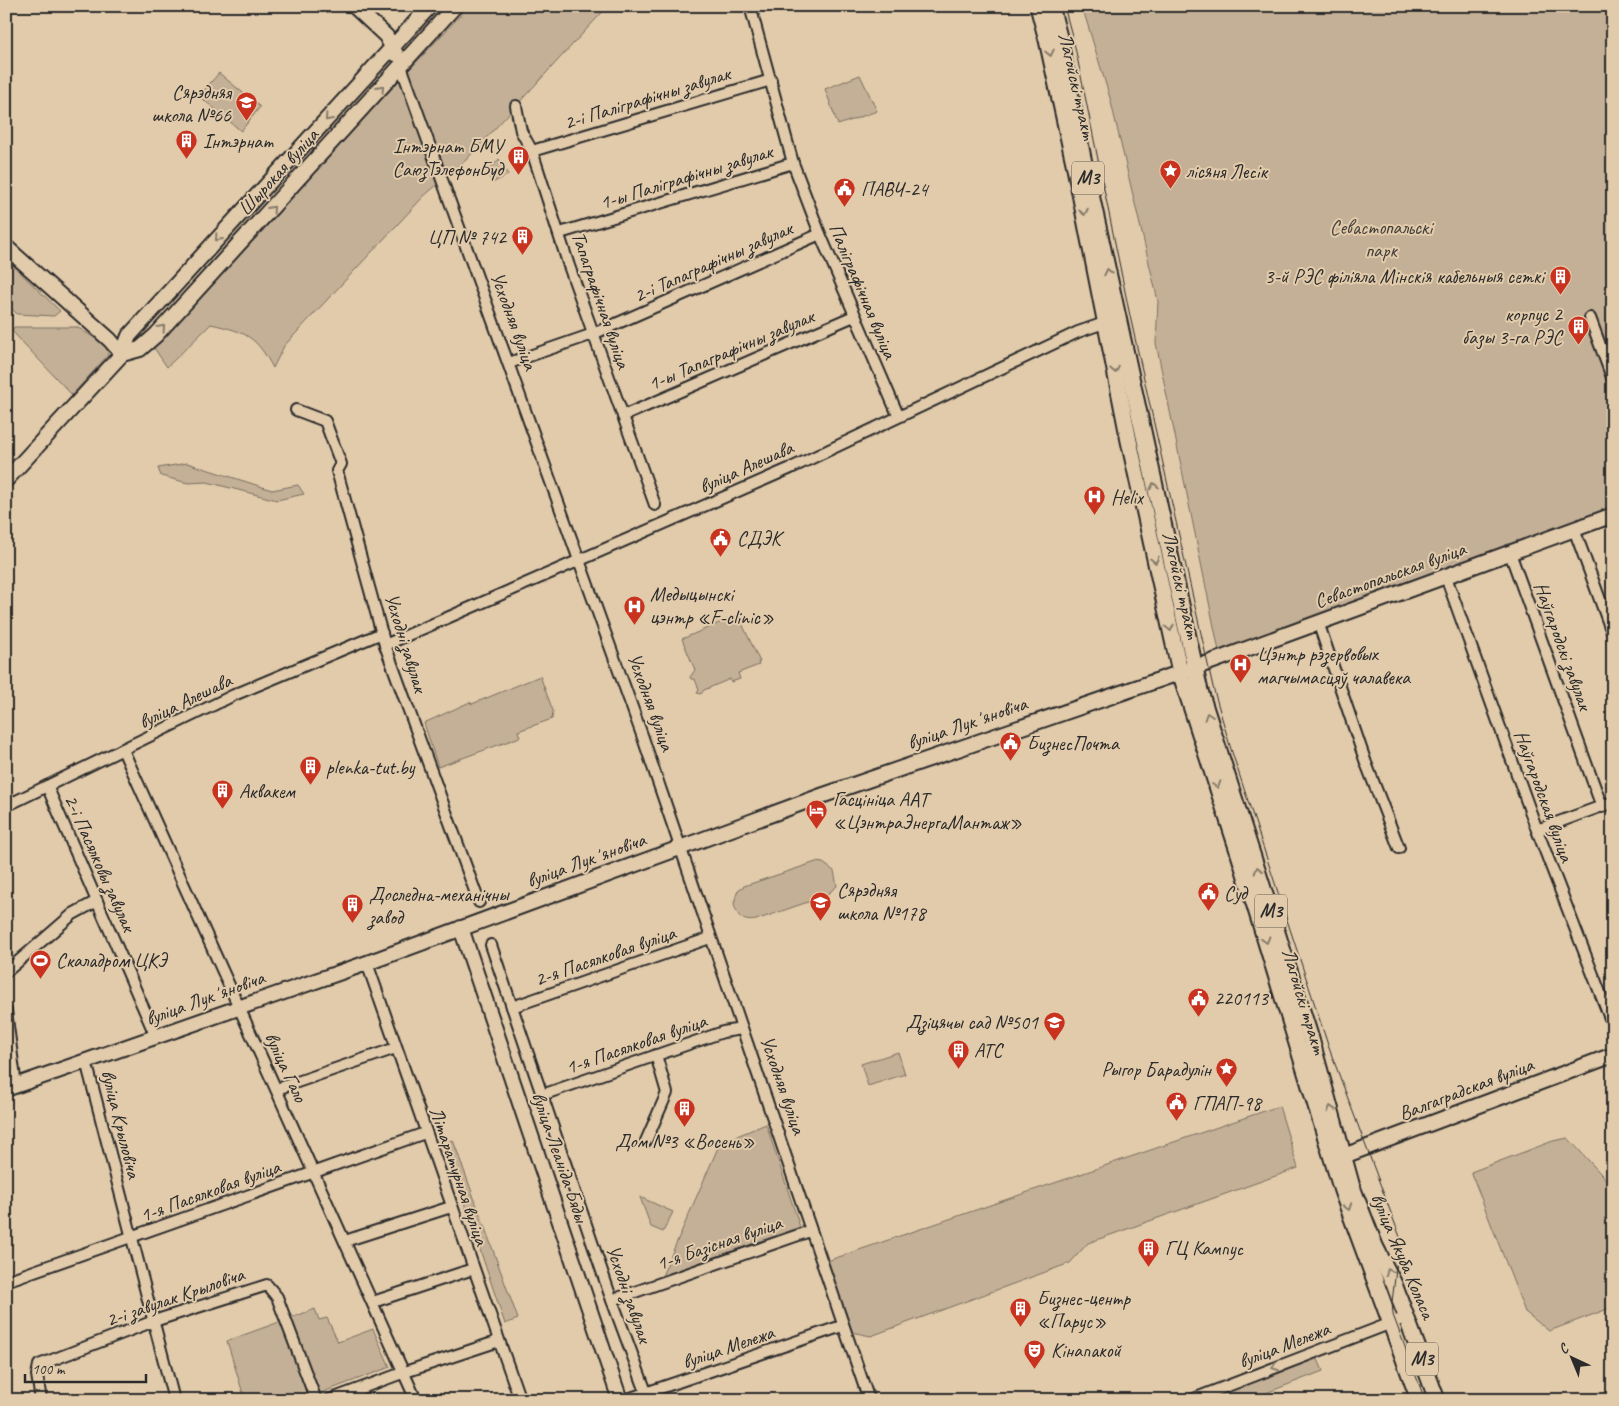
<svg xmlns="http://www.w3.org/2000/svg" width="1619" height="1406" font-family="Caveat,sans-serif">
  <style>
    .green { fill: #c4b096; stroke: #786e60 }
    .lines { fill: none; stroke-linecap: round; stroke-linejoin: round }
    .street-casing { stroke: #2b2b2b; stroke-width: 14 }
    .secondary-casing { stroke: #2b2b2b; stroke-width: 18 }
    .primary-casing { stroke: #2b2b2b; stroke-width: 19 }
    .street { stroke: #e2cbab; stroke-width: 10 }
    .secondary { stroke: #e2cbab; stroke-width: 14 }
    .primary { stroke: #e2cbab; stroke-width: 15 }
    .tram { stroke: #2b2b2b; stroke-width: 1 }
    .oneway { stroke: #867b6b }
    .labels { text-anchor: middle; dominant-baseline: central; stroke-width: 4; stroke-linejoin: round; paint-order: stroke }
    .shield { fill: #e2cbab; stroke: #625b51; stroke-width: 1 }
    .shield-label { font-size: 19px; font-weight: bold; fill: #2b2b2b }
    .street-label { font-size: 20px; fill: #2b2b2b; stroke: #e2cbab }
    .poi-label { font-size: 20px; fill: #2b2b2b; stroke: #e2cbab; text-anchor: start }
    .park-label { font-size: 20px; fill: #423f3b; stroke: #e2cbab }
  </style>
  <rect width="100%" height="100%" fill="#e2cbab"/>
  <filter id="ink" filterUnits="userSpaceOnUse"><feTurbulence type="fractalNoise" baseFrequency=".02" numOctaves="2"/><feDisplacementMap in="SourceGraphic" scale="10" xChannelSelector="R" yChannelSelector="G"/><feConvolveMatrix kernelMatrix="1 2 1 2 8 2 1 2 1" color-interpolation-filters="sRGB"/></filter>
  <g filter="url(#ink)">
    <g class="green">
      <path d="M469 6H608L466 160 424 196 284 346 273 368C256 336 246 332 211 324L167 367 152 345Z"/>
      <polygon points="1082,6 1613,6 1613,515 1220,656 1156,343 1158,301 1110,98"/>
      <polygon points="219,73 260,107 241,131 199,96"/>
      <polygon points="860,75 877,111 838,125 825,89"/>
      <polygon points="499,159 508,175 492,183 487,172"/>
      <polygon points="6,259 60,311 54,316 17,314 6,303"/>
      <polygon points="14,327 77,327 101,342 108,349 108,355 72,395 12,331"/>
      <polygon points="187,463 272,490 298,485 304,494 277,500 207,482 188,483 161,476 158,468"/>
      <polygon points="738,615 760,662 758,662 759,665 738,673 740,679 731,682 730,679 704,690 701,694 697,693 699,690 695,679 691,679 690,677 695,670 682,639"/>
      <polygon points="540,676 553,711 552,719 518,731 520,737 438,767 424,723 470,702 472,704"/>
      <path d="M816 862 823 863 834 871 837 886 825 896 756 920C742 923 736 915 734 903L738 890 744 886Z"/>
      <polygon points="898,1052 905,1074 868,1086 861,1064"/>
      <polygon points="1279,1106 1298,1168 1088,1243 1070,1263 871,1336 851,1332 827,1261"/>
      <polygon points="766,1124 800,1227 662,1276 720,1143"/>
      <polygon points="1568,1138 1613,1187 1613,1228 1609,1238 1613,1242 1613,1307 1549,1331 1525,1312 1471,1172 1553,1141"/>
      <polygon points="453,1140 518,1319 505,1324 444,1143"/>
      <polygon points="640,1197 673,1212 663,1232 651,1227"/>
      <polygon points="315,1309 319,1320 327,1318 338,1342 373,1329 390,1367 302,1400 245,1400 227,1341"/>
      <polygon points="1317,1357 1323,1371 1248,1400 1204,1400"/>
    </g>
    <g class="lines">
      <defs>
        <g id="street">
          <polyline points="750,6 793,163 820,234 898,415"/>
          <polyline points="401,66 642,735 869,1400"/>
          <polyline points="516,106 521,131 532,151 569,266 655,505"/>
          <polyline points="532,151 771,80"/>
          <polyline points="560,233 793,163"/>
          <polyline points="1590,318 1613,380"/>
          <polyline points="509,363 593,334 820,234"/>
          <polyline points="296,410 325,421 341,464 337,471 385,645 479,902"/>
          <polyline points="623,416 854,316"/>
          <polyline points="1574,529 1613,635"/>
          <polyline points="1510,553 1602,807"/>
          <polyline points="1446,577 1537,830 1613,1026"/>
          <polyline points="1318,622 1366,763 1399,848"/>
          <polyline points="385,645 791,468 1078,332 1110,321"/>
          <polyline points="123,750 416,1400"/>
          <polyline points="47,786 156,1037"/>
          <polyline points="6,806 234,695 382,633"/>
          <polyline points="1537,830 1613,802"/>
          <polyline points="491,945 609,1292 649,1400"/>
          <polyline points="367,963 520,1400"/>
          <polyline points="6,972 73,914 97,901"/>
          <polyline points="512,1007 710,938"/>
          <polyline points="6,1011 16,1086"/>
          <polyline points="86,1061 174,1400"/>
          <polyline points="277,1089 396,1048"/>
          <polyline points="542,1095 723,1032 742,1029"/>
          <polyline points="646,1141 667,1093 656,1055"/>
          <polyline points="345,1241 451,1207"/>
          <polyline points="6,1281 425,1133"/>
          <polyline points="612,1300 810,1231"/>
          <polyline points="373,1302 473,1269"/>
          <polyline points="41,1400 37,1375 39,1365 154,1321 267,1285 277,1297 316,1400"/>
          <polyline points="329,1400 405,1372 499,1341"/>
          <polyline points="625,1400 842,1326"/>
          <polyline points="1191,1400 1407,1317"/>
        </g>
        <g id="secondary">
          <polyline points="354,6 386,36 396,54"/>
          <polyline points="6,247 110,340 122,354"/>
          <polyline points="122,354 140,349 156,335 455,6"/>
          <polyline points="6,480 122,354 129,336 430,6"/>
          <polyline points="461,928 620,1400"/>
          <polyline points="6,1089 367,963 821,796 1211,662 1613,515"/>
          <polyline points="1333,1160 1613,1055"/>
        </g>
        <g id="primary">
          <polyline points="1038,6 1047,40 1074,163 1129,441 1180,672 1240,857 1342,1191 1419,1400"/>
          <polyline points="1051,6 1059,37 1083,158 1200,691 1311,1039 1352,1187 1375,1246 1394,1284 1437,1400"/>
        </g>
      </defs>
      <use href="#street" class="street-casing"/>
      <use href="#secondary" class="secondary-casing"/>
      <use href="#primary" class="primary-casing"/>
      <use href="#street" class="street"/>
      <use href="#secondary" class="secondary"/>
      <use href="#primary" class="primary"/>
      <polyline class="tram" points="1064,6 1075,47 1130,316 1213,687 1230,746 1329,1048 1400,1237 1392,1302 1393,1315 1425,1400"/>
    </g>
    <defs><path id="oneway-chevron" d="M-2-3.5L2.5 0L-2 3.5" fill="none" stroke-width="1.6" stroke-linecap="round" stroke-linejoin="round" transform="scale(1.25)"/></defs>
    <g class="oneway">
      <use href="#oneway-chevron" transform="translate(1050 53) rotate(78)"/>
      <use href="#oneway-chevron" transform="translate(381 88) rotate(-48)"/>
      <use href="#oneway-chevron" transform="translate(328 118) rotate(132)"/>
      <use href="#oneway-chevron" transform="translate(272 209) rotate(-48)"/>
      <use href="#oneway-chevron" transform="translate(1084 212) rotate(79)"/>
      <use href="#oneway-chevron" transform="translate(218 238) rotate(132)"/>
      <use href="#oneway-chevron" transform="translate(1108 272) rotate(-102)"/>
      <use href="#oneway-chevron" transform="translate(162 328) rotate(-48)"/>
      <use href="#oneway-chevron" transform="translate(1115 370) rotate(79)"/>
      <use href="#oneway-chevron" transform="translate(1154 486) rotate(-102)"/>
      <use href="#oneway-chevron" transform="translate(1155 560) rotate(77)"/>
      <use href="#oneway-chevron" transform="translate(1170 628) rotate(77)"/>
      <use href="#oneway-chevron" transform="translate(1208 716) rotate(-108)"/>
      <use href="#oneway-chevron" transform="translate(1217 785) rotate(72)"/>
      <use href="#oneway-chevron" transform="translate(1258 870) rotate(-107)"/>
      <use href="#oneway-chevron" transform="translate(1266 940) rotate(73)"/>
      <use href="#oneway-chevron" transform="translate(1331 1109) rotate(-107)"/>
      <use href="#oneway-chevron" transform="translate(1348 1207) rotate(70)"/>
      <use href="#oneway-chevron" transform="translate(1389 1272) rotate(-115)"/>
      <use href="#oneway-chevron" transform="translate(1275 1367) rotate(159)"/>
    </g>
  </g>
  <defs>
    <symbol id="school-pin" viewBox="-11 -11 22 30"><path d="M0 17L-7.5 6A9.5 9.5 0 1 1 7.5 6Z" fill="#c8321e" stroke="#e2cbab"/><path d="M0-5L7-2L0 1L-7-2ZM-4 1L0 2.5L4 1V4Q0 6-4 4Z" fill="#fff"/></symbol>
    <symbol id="building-pin" viewBox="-11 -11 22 30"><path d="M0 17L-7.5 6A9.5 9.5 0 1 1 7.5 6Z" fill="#c8321e" stroke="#e2cbab"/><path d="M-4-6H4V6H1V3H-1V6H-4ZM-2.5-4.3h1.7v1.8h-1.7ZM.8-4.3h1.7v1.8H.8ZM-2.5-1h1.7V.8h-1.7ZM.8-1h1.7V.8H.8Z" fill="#fff"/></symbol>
    <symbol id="sight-pin" viewBox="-11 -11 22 30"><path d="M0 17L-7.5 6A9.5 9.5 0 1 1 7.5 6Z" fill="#c8321e" stroke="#e2cbab"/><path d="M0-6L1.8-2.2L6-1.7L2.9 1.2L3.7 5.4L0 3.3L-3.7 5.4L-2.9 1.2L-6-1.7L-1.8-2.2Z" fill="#fff"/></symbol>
    <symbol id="civic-pin" viewBox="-11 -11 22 30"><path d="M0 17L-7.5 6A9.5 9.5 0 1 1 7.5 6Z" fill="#c8321e" stroke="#e2cbab"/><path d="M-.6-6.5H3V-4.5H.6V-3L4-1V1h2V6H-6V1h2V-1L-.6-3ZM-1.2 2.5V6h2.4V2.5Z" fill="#fff"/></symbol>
    <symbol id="hospital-pin" viewBox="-11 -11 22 30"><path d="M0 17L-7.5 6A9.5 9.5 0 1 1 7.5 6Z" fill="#c8321e" stroke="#e2cbab"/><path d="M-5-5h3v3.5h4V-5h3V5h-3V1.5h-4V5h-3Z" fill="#fff"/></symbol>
    <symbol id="hotel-pin" viewBox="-11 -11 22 30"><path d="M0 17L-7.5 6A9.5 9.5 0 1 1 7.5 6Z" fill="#c8321e" stroke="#e2cbab"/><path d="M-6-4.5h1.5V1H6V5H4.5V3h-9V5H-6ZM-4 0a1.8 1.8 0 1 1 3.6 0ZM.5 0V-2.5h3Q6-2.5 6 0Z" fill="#fff"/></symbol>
    <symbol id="stadium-pin" viewBox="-11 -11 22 30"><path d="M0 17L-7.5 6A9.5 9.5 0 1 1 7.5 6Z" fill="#c8321e" stroke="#e2cbab"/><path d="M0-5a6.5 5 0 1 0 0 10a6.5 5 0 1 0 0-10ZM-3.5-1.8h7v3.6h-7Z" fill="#fff"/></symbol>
    <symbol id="theatre-pin" viewBox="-11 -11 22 30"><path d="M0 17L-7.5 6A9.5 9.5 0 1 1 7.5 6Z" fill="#c8321e" stroke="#e2cbab"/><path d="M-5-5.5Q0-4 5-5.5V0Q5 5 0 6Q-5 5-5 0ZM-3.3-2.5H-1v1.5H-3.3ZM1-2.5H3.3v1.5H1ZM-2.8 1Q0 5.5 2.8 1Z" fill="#fff"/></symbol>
  </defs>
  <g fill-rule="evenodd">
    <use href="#school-pin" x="234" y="90" width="25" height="34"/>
    <use href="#building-pin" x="174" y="128" width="25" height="34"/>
    <use href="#building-pin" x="506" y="144" width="25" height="34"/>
    <use href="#sight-pin" x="1158" y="158" width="25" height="34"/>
    <use href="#civic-pin" x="832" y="176" width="25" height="34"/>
    <use href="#building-pin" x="510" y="224" width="25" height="34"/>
    <use href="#building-pin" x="1548" y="264" width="25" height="34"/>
    <use href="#building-pin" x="1566" y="314" width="25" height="34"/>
    <use href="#hospital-pin" x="1082" y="484" width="25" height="34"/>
    <use href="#civic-pin" x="708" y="526" width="25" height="34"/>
    <use href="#hospital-pin" x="622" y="594" width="25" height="34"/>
    <use href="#hospital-pin" x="1228" y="652" width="25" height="34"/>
    <use href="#civic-pin" x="998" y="730" width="25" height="34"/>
    <use href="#building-pin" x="298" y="754" width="25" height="34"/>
    <use href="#building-pin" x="210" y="778" width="25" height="34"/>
    <use href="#hotel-pin" x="804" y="798" width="25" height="34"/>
    <use href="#civic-pin" x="1196" y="880" width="25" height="34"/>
    <use href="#school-pin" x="808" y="890" width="25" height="34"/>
    <use href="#building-pin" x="340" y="892" width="25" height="34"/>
    <use href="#stadium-pin" x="28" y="948" width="25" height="34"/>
    <use href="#civic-pin" x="1186" y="986" width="25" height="34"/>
    <use href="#school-pin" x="1042" y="1010" width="25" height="34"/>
    <use href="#building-pin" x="946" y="1038" width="25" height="34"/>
    <use href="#sight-pin" x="1214" y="1056" width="25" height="34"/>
    <use href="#civic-pin" x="1164" y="1090" width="25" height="34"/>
    <use href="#building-pin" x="672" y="1096" width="25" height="34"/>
    <use href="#building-pin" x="1136" y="1236" width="25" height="34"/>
    <use href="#building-pin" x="1008" y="1296" width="25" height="34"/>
    <use href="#theatre-pin" x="1022" y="1338" width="25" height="34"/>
  </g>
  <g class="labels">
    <g class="shield">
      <rect x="1072" y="161.5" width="32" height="33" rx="4"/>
      <rect x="1255" y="894.5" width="32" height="33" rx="4"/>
      <rect x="1406" y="1342.5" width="32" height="33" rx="4"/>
    </g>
    <g class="shield-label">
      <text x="1088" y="178">М3</text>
      <text x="1271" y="911">М3</text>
      <text x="1422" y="1359">М3</text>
    </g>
    <g class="street-label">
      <text transform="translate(1077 86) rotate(77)">Лагойскі тракт</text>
      <text transform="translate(647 98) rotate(-17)">2-і Паліграфічны завулак</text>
      <text transform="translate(278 172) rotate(-48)">Шырокая вуліца</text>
      <text transform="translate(686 177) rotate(-17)">1-ы Паліграфічны завулак</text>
      <text transform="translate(713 262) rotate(-24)">2-і Тапаграфічны завулак</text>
      <text transform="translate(863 291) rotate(67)">Паліграфічная вуліца</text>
      <text transform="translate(601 300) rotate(71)">Тапаграфічная вуліца</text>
      <text transform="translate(514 321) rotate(70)">Усходняя вуліца</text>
      <text transform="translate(731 350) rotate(-23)">1-ы Тапаграфічны завулак</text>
      <text transform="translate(746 467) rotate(-24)">вуліца Алешава</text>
      <text transform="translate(1390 575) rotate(-20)">Севастопальская вуліца</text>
      <text transform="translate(1181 585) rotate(77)">Лагойскі тракт</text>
      <text transform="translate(406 643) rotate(73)">Усходні завулак</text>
      <text transform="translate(1563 646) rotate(70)">Наўгародскі завулак</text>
      <text transform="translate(185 701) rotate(-26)">вуліца Алешава</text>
      <text transform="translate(651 702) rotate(70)">Усходняя вуліца</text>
      <text transform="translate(967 723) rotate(-19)">вуліца Лукʼяновіча</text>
      <text transform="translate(1544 796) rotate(70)">Наўгародская вуліца</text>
      <text transform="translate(586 860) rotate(-20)">вуліца Лукʼяновіча</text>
      <text transform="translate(100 863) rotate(66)">2-і Пасялковы завулак</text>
      <text transform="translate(605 956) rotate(-19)">2-я Пасялковая вуліца</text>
      <text transform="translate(205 998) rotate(-20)">вуліца Лукʼяновіча</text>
      <text transform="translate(1304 1001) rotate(73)">Лагойскі тракт</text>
      <text transform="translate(636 1044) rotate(-19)">1-я Пасялковая вуліца</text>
      <text transform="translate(286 1067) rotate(65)">вуліца Гало</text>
      <text transform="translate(783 1085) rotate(71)">Усходняя вуліца</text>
      <text transform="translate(1466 1089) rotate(-21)">Валгаградская вуліца</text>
      <text transform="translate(121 1124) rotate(76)">вуліца Крыловіча</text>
      <text transform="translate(560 1157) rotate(71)">вуліца Леаніда Бяды</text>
      <text transform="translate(459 1176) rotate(71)">Літаратурная вуліца</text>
      <text transform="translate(210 1191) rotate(-20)">1-я Пасялковая вуліца</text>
      <text transform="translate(719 1243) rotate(-19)">1-я Базісная вуліца</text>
      <text transform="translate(1403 1256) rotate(67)">вуліца Якуба Коласа</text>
      <text transform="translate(629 1294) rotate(71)">Усходні завулак</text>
      <text transform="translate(175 1297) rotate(-19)">2-і завулак Крыловіча</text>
      <text transform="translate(1284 1345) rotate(-21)">вуліца Мележа</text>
      <text transform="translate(728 1347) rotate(-19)">вуліца Мележа</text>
    </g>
    <g class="poi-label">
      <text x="231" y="92" text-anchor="end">Сярэдняя<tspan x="231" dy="23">школа №66</tspan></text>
      <text x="203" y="141">Інтэрнат</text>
      <text x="503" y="146" text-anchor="end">Інтэрнат БМУ<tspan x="503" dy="23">СаюзТэлефонБуд</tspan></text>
      <text x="1186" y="171">лісяня Лесік</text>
      <text x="861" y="189">ПАВЧ-24</text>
      <text x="506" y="237" text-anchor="end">ЦП № 742</text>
      <text x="1544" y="276" text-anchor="end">3-й РЭС філіяла Мінскія кабельныя сеткі</text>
      <text x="1562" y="314" text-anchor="end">корпус 2<tspan x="1562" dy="23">базы 3-га РЭС</tspan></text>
      <text x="1111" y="497">Helix</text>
      <text x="737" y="538">СДЭК</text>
      <text x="650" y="594">Медыцынскі<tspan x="650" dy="23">цэнтр «F-clinic»</tspan></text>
      <text x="1257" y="654">Цэнтр рэзервовых<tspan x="1257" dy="23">магчымасцяў чалавека</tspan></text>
      <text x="1027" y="743">БизнесПочта</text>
      <text x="326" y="767">plenka-tut.by</text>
      <text x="239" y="791">Аквакем</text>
      <text x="833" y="799">Гасцініца ААТ<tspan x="833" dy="23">«ЦэнтраЭнергаМантаж»</tspan></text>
      <text x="837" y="890">Сярэдняя<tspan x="837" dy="23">школа №178</tspan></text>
      <text x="1224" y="893">Суд</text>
      <text x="369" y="894">Доследна-механічны<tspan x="369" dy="23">завод</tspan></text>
      <text x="56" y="960">Скаладром ЦКЭ</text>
      <text x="1214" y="998">220113</text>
      <text x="1038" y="1022" text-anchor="end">Дзіцячы сад №501</text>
      <text x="974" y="1050">АТС</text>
      <text x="1211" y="1069" text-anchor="end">Рыгор Барадулін</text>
      <text x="1193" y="1103">ГПАП-98</text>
      <text x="685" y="1141" text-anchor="middle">Дом №3 «Восень»</text>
      <text x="1165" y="1248">ГЦ Кампус</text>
      <text x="1037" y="1298">Бизнес-центр<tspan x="1037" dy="23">«Парус»</tspan></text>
      <text x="1051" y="1350">Кінапакой</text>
    </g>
    <g class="park-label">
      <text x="1381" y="227">Севастопальскі<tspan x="1381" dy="23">парк</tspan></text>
    </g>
  </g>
  <rect width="1619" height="1406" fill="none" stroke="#e2cbab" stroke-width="25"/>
  <rect x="12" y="12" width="1594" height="1381" fill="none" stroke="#2b2b2b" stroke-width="2" filter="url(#ink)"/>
  <g transform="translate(1572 1358) rotate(316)" stroke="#e2cbab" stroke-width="4" paint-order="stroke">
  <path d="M0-4L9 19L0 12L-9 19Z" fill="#2b2b2b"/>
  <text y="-8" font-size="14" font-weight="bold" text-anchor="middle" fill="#2b2b2b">С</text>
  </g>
  <path d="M25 1374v8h121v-8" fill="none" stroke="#2b2b2b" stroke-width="2.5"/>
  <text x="32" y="1374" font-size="15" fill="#2b2b2b" stroke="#e2cbab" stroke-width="4" paint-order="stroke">100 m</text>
</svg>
